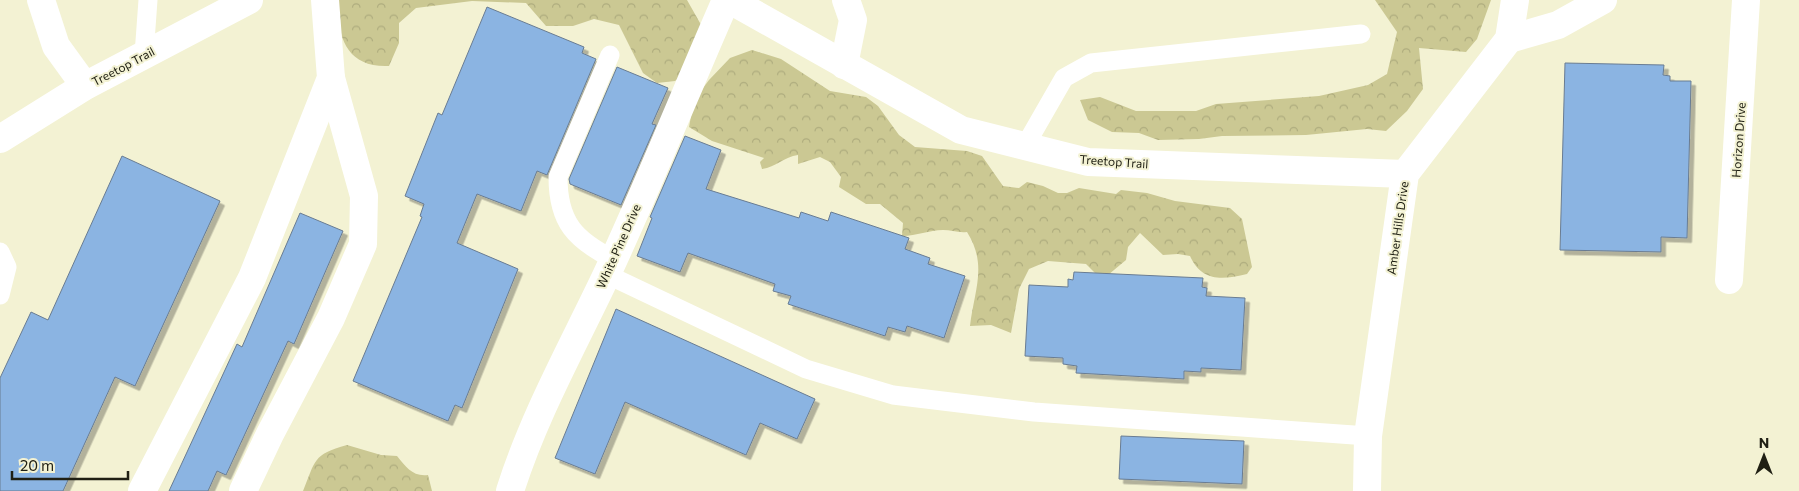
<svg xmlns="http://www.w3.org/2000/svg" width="1799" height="491" font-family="Commissioner,sans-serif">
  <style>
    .forest { fill: url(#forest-crowns) }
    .building { fill: #8bb4e2; stroke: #697c92; filter: url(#shadow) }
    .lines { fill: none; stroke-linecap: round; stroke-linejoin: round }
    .service { stroke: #fff; stroke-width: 19 }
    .minor { stroke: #fff; stroke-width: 28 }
    .labels { text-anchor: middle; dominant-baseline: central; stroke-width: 4; stroke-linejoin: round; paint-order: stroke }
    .street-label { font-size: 12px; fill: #202014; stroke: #f3f2d3 }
  </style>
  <defs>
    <pattern id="forest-crowns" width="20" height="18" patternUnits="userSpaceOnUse" patternTransform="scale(1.25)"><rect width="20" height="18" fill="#cbc893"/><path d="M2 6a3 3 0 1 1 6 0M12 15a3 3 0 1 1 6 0" fill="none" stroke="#aeac7e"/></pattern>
    <filter id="shadow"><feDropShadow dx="4.5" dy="4.5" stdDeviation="0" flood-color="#0004"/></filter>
  </defs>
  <rect width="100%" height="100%" fill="#f3f2d3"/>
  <g class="forest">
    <path d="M339 0H687L704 30 684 74 675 81 657 83 643 73 619 25 594 19 573 26H546L526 3 472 1 416 8 399 23V43L389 66C347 68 336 37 339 0Z"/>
    <polygon points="1375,0 1491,0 1477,39 1466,52 1419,48 1423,89 1407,111 1386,131 1367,129 1306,135 1222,136 1199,139 1158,140 1139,133 1112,132 1088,120 1080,100 1100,97 1136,111 1196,111 1216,104 1319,96 1368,85 1387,74 1397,32"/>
    <path d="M752 50 781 59 830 91 866 97 878 106 899 135 915 147 967 151 982 156 1003 186 1019 188 1027 182 1043 186 1058 193H1067L1079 188 1116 194 1121 190 1147 193 1175 201 1230 208 1242 219 1252 267 1247 274C1222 280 1202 282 1190 256L1178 254 1163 255 1140 233 1128 247 1126 260 1102 280 1086 264 1048 261 1029 269 1019 289 1011 333 991 325 970 326C974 291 988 265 967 232 958 233 951 230 943 230 929 230 917 236 902 236L903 223 880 204H866L839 187 841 177 830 162 820 157 798 164V155C784 157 776 167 762 169L760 162 764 158 712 141 689 127 694 100 709 80 730 58Z"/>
    <path d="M347 445 381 455 397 456C406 467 413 477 428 475L432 491H303C316 460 312 455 347 445Z"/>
  </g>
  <g class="building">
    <polygon points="487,7 584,47 582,53 596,59 547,175 537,171 521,211 477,194 457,243 518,269 462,408 455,405 448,421 353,381 422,217 420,216 424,204 405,196 438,113 442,115"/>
    <polygon points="1565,63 1664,65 1663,75 1670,76 1670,81 1691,81 1687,238 1661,237 1661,252 1560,250"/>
    <polygon points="617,67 668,88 652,124 656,125 621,205 570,184 569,179"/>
    <polygon points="685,136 721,150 706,189 799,218 801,212 828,221 831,212 909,238 905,249 930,258 928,264 965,276 944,338 907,326 905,332 888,327 885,336 788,304 791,296 773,291 775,284 688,253 680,272 637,256 652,218 650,217"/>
    <polygon points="122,156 220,201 135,386 115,377 63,491 0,491 0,378 31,312 48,320"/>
    <polygon points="300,213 343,231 294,344 288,341 226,475 217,471 208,491 169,491 237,344 242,347"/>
    <polygon points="1074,272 1203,278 1202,287 1207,288 1206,296 1245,298 1241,370 1201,368 1201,372 1184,371 1184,379 1076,373 1077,366 1063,364 1063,358 1025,356 1029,285 1068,287 1068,279 1073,280"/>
    <polygon points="616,309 815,399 797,439 760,423 746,455 625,402 595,474 555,458"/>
    <polygon points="1121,436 1244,441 1242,484 1119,479"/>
  </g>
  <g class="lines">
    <g class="service">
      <polyline points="144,55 148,0"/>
      <path d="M610 55 558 177C558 222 575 240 613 259"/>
      <polyline points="1025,146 1064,78 1091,63 1361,34"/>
      <polyline points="0,252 7,267 0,295"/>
      <polyline points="606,274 806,369 893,395 1034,412 1368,436"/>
    </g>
    <g class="minor">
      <polyline points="41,0 56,46 85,86"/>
      <polyline points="730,0 961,130 1088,162 1405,174"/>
      <polyline points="1509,39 1558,25 1603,0"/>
      <polyline points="844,65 853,20 846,0"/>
      <polyline points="0,139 85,86 249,0"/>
      <polyline points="1729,280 1746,0"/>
      <polyline points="142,491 252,278 331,78 325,0"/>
      <polyline points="243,491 270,434 331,318 363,244 364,196 331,78"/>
      <path d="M510 491C534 415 573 346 607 274 649 184 686 91 726 0"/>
      <polyline points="1367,491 1368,436 1405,174 1509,39 1515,0"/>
    </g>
  </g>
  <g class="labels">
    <g class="street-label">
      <text transform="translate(123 66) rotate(-28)">Treetop Trail</text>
      <text transform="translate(1738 140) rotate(-86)">Horizon Drive</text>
      <text transform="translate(1114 161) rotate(4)">Treetop Trail</text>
      <text transform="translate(1397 228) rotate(-82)">Amber Hills Drive</text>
      <text transform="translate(618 246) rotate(-66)">White Pine Drive</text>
    </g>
  </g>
  <g transform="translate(1764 456)" stroke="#f3f2d3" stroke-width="4" paint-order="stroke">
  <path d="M0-4L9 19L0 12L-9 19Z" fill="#202014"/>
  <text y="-8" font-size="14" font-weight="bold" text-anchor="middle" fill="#202014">N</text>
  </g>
  <path d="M12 471v8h116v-8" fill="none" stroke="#202014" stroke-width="2.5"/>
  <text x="20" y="471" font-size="15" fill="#202014" stroke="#f3f2d3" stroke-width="4" paint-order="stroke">20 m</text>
</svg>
